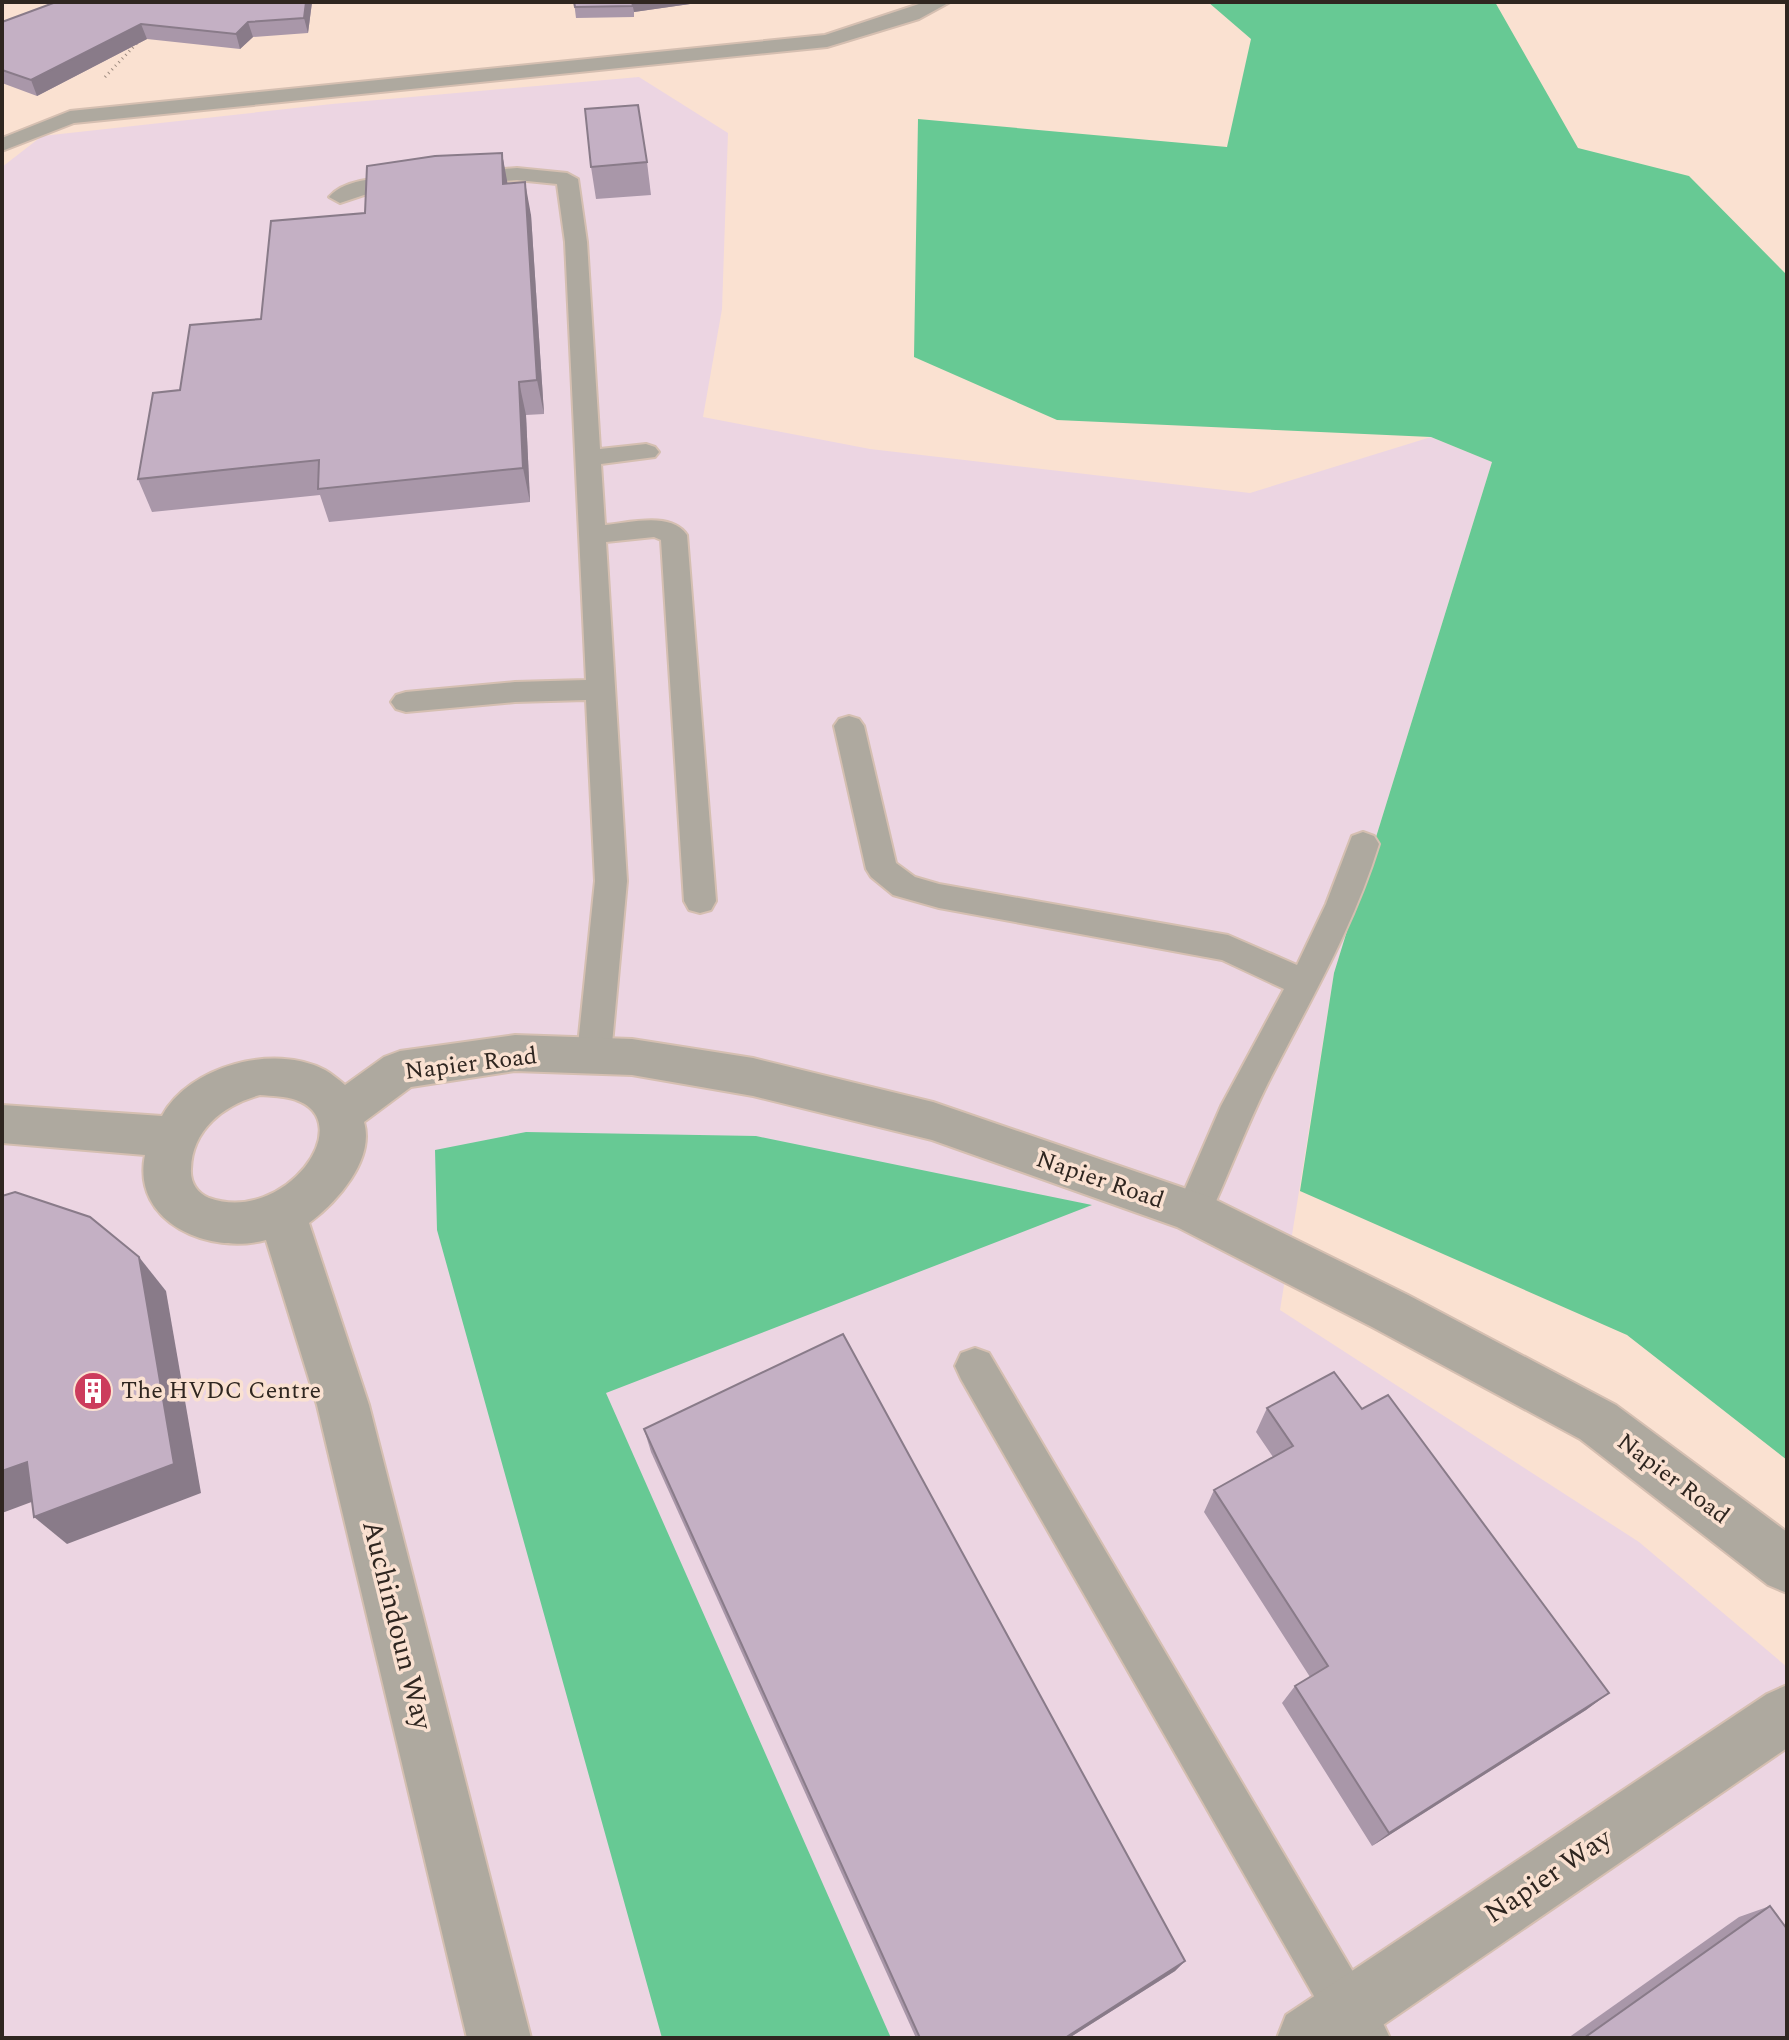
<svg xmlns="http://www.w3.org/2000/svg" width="1789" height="2040" font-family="Spectral,serif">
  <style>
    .industrial { fill: #ecd5e2 }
    .forest { fill: #67c994 }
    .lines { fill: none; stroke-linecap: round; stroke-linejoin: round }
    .service-casing { stroke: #d5bfb1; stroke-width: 4 }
    .minor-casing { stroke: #d5bfb1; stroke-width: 4 }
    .path { stroke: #9e8c81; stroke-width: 3; stroke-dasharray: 1 4; stroke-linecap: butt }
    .service { fill: #aea99f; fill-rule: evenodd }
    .minor { fill: #aea99f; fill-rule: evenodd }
    .wall { fill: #a997a9 }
    .shaded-wall { fill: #897b89 }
    .building { fill: #c4b0c4; stroke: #897b89; stroke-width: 2 }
    .labels { text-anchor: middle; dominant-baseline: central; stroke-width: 7; stroke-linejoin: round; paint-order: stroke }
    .street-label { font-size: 24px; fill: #2f2620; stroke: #fae1d1 }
    .poi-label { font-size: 24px; fill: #2f2620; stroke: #fae1d1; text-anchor: start }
    .near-street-label { font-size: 28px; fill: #2f2620; stroke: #fae1d1 }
  </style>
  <rect width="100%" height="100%" fill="#fae1d1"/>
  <polygon class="industrial" points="639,77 728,133 722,309 703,417 870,449 1250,493 1431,437 1492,462 1334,973 1280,1310 1639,1542 1787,1667 1787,2038 2,2038 2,167 42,136 332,104"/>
  <g class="forest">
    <polygon points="1208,2 1495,2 1578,148 1689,176 1787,275 1787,1460 1627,1335 1300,1191 1334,973 1492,462 1431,437 1057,420 914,357 918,119 1227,147 1251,39"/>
    <polygon points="526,1132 756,1136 1092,1205 606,1393 891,2038 662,2038 437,1230 435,1150"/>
  </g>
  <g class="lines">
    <defs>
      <g id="service">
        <polygon points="925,2 950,2 919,19 827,47 74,123 2,151 2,138 70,111 825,35"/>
        <path d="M517 168 567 173 578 179 587 242 600 449 646 444 655 447 659 452 655 457 601 464 605 525C629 523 671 511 687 535L716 901 711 910 700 913 689 910 684 901 661 540 654 537 606 542 627 881 611 1055 606 1065 594 1069 582 1065 577 1055 595 881 586 700 515 702 406 712 396 709 391 702 396 695 406 692 515 682 586 680 565 242 557 184 517 180 459 185 448 179 459 173Z"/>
        <path d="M410 176 421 182 418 187 373 192 340 203 329 197C346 177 386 178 410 176Z"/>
        <path d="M849 716 859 719 864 726 896 863 915 877 939 884 1228 935 1297 965 1326 904 1352 836 1363 832 1374 836 1379 844C1353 929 1308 1004 1268 1083 1245 1129 1228 1177 1206 1223L1193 1228 1180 1223 1175 1212 1221 1106 1284 989 1222 960 939 908 893 895 871 877 866 869 834 726 839 719Z"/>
        <polygon points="975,1348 989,1353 1382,2021 1390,2038 1338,2038 961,1379 955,1366 961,1353"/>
      </g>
      <g id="minor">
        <path d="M515 1035 632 1039 753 1058 933 1102 1210 1197 1408 1295 1616 1405 1787 1532V1593L1768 1585 1580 1439 1372 1327 1177 1227 932 1140 753 1096 632 1075 515 1071 411 1087 364 1122C375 1160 337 1202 309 1223L369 1405 531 2038H467L317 1405 266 1240C211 1255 131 1224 145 1155L2 1143V1105L162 1116C189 1066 274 1043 325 1070 332 1074 339 1080 345 1085L384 1057 400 1051ZM260 1095C271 1096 286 1096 296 1100 359 1122 285 1225 209 1198 197 1193 190 1182 191 1169 192 1129 224 1105 260 1095Z"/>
        <polygon points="1787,1685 1787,1748 1364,2038 1277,2038 1286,2015 1767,1694"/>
      </g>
    </defs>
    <use href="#service" class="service-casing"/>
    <use href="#minor" class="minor-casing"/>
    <polyline class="path" points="105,77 139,41"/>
    <use href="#service" class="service"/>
    <use href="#minor" class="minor"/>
  </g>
  <g class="wall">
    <polygon points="56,2 312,2 308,33 253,37 240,49 147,39 37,96 2,83 2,22"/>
    <polygon points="574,2 704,2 634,12 634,17 576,18"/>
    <polygon points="502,153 507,184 531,215 544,414 526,415 530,502 329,522 320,495 152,512 138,479 180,390 261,319 365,213"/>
    <polygon points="647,162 651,195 596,199 591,167"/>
    <polygon points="1267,1408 1362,1409 1609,1693 1586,1710 1372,1846 1282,1703 1295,1686 1310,1677 1204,1512 1214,1490 1273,1457 1256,1432"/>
    <polygon points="644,1429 1185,1961 1175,1971 1069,2038 916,2038 651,1452"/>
    <polygon points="1770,1906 1787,2038 1568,2038 1739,1917"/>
  </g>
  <g class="shaded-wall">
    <polygon points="306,2 312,2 308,33 304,18"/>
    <polygon points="632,2 704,2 634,12"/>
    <polygon points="248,22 253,37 240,49 236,34"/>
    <polygon points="141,24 147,39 37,96 31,80"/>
    <polygon points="502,153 508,186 503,184"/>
    <polygon points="525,182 531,215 544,414 537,380"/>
    <polygon points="519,382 526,415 530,502 523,468"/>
    <polygon points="139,1257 166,1291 201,1493 67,1544 34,1517"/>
    <polygon points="27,1462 61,1491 2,1513 2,1471"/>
    <polygon points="1609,1693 1586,1710 1372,1846 1389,1833"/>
    <polygon points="1185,1961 1175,1971 1069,2038 1065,2038"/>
  </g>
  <g class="building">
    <polygon points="56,2 306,2 304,18 248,22 236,34 141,24 31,80 2,70 2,22"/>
    <polygon points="574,2 632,2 633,6 575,7"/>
    <polygon points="638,105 647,162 591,167 585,109"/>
    <polygon points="502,153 503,184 525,182 537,380 519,382 523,468 318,489 319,460 138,479 153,393 180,390 190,325 261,319 271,221 365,213 367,166 435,156"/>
    <polygon points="15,1192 90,1217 139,1257 174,1464 34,1517 27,1462 2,1471 2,1196"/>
    <polygon points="843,1334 1185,1961 1065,2038 920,2038 644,1429"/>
    <polygon points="1334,1372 1362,1409 1388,1395 1609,1693 1389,1833 1295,1686 1328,1666 1214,1490 1293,1446 1267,1408"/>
    <polygon points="1770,1906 1787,1929 1787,2038 1584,2038"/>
  </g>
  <defs>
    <symbol id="building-disc" viewBox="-11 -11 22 22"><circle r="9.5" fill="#cc3c5c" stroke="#fae1d1"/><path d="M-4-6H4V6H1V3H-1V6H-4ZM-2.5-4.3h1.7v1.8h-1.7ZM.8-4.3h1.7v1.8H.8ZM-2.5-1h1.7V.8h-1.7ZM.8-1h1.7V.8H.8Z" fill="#fff"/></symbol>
  </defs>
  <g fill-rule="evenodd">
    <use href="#building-disc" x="71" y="1369" width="44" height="44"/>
  </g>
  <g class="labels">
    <g class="street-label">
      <text transform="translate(471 1064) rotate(-7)">Napier Road</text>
      <text transform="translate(1100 1180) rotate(19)">Napier Road</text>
      <text transform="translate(1673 1479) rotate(37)">Napier Road</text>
    </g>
    <g class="poi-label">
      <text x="121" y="1391">The HVDC Centre</text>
    </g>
    <g class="near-street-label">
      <text transform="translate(397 1625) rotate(76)">Auchindoun Way</text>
      <text transform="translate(1548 1876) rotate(-34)">Napier Way</text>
    </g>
  </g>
  <rect width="1789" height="2040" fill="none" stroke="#2f2620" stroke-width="8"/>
</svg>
